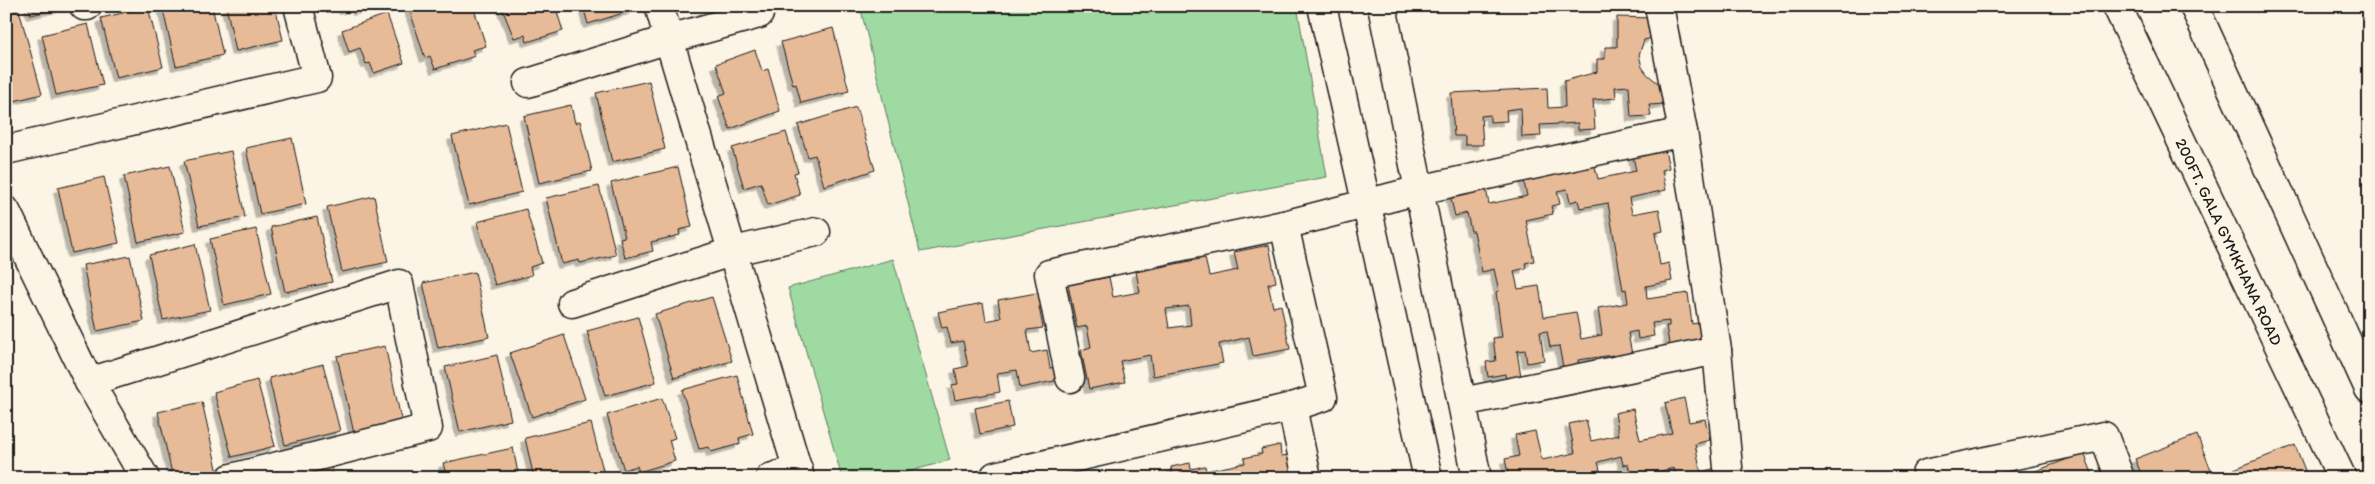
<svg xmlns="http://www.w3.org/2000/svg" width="2375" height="484" font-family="Itim,sans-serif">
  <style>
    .green { fill: #9edaa2; stroke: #5d7b5f }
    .building { fill: #e8bb98; stroke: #1c1c1c; fill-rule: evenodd; filter: url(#shadow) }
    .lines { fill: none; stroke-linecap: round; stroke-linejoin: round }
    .minor-casing { stroke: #1c1c1c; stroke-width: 31 }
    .minor { stroke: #fcf5e5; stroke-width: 28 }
    .labels { text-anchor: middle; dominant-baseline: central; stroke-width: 4; stroke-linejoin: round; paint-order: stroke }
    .street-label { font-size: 16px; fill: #1c1c1c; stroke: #fcf5e5 }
  </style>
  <defs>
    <filter id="shadow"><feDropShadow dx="-4.5" dy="4.5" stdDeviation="0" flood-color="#0004"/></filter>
  </defs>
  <rect width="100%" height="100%" fill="#fcf5e5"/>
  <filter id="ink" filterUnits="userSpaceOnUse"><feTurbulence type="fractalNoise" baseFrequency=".02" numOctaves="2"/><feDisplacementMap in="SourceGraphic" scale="10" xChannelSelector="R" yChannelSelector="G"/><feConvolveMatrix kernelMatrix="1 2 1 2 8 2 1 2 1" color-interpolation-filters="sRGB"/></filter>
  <g filter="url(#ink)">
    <g class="green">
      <polygon points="860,6 1297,6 1327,177 920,252"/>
      <polygon points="893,259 950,460 886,478 842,478 788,288"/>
    </g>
    <g class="building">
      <polygon points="29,6 68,6 31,15"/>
      <polygon points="162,6 212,6 223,55 176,66"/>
      <polygon points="226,6 275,6 283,40 236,51"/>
      <polygon points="342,6 376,6 357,11 356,7 344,10"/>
      <polygon points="413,6 473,6 486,46 472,50 475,56 435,69 430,56 425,58 409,8"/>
      <polygon points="501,6 560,6 560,8 556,9 563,31 527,42 525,35 514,38"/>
      <polygon points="583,6 633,6 633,10 588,24"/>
      <polygon points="148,7 163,67 116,78 101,18"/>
      <polygon points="19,10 42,94 6,103 6,14"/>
      <polygon points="387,14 404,63 374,73 370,63 366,64 360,48 349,52 342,30"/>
      <polygon points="1617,17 1652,18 1652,38 1644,40 1639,55 1642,67 1647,74 1664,88 1665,104 1649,105 1651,116 1631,117 1629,86 1615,87 1616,98 1593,100 1595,129 1578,130 1578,123 1540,125 1541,136 1522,137 1521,108 1506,110 1507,121 1490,122 1490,115 1481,116 1483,145 1465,145 1465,136 1454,136 1451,93 1547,88 1548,108 1565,107 1564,81 1597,72 1597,59 1605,59 1605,47 1617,47"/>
      <polygon points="88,24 103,85 56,95 42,35"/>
      <polygon points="833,28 849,91 801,103 796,84 793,85 781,42"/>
      <polygon points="755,50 762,71 768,69 780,111 730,129 718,96 726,93 716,64"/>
      <polygon points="649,81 665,149 612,162 596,93"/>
      <polygon points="571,105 575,123 580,121 592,171 539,183 524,116"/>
      <polygon points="856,107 875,170 824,186 815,155 808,157 798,125"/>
      <polygon points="506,123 522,192 469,205 452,136"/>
      <polygon points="786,132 798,172 794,173 800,195 768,205 761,183 744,188 732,148"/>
      <polygon points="292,138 306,204 260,214 246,148"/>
      <path d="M1631 146H1664L1669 168 1662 170 1666 190 1629 198 1632 214 1659 209 1663 231 1655 233 1660 265 1669 263 1672 281 1646 286 1647 299 1688 293 1692 324 1703 322 1705 339 1685 342V347L1670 349 1666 326H1669V321L1652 323 1654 336 1638 339 1637 331 1628 333 1633 360 1614 364 1613 355 1578 360 1579 370 1564 372 1559 346 1550 347 1547 331 1540 332 1544 360 1527 363 1525 350 1517 351 1522 383 1507 385 1505 374 1488 377 1486 362 1496 361 1493 338 1502 337 1496 292 1499 291 1494 269 1482 272 1474 231H1471L1467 213 1455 216 1449 191 1484 179 1489 204 1527 196 1521 169 1592 154 1598 179 1636 171ZM1567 189 1570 202 1578 200 1580 208 1608 203 1623 290 1626 289 1628 303 1598 308 1602 335 1581 339 1576 312 1544 317 1539 286 1518 289 1514 271 1526 268 1525 263 1534 261 1526 220 1553 214 1551 206 1560 204 1557 191Z"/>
      <polygon points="231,151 245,217 199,226 184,161"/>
      <polygon points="170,166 185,232 138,242 124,176"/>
      <polygon points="678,167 692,227 679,230 680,235 651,242 653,251 625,258 620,238 625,237 611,183"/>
      <polygon points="104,177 119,243 72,253 58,188"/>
      <polygon points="599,186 616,255 580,263 579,260 562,264 546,198"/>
      <polygon points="374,196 388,262 342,272 327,207"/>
      <polygon points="526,209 542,263 530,267 532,275 495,285 477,222"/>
      <polygon points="317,217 332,282 285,292 271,227"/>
      <polygon points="256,229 271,294 224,305 210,239"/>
      <polygon points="195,244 210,310 163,320 149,255"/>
      <path d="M1269 245 1276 282 1268 284 1273 307 1281 305 1290 349 1253 356 1249 337 1219 344 1223 363 1153 376 1150 355 1120 361 1125 382 1089 389 1081 350 1091 347 1087 326 1077 328 1068 285 1109 277 1113 297 1140 292 1136 272 1205 258 1209 276 1238 270 1234 252ZM1189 306 1191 325 1169 328 1166 309Z"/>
      <polygon points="130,256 144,321 97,331 83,265"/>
      <polygon points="475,272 489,337 438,348 423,283"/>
      <polygon points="1042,292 1045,306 1039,307 1043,328 1027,330 1031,353 1047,350 1050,368 1057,366 1059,380 1020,388 1017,370 997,373 1000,392 955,400 952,385 958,384 955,369 968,366 963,341 951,343 947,327 942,328 938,312 983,303 986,321 1001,318 998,300"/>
      <polygon points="712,297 732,361 674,378 655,314"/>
      <polygon points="638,317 656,382 605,396 587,331"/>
      <polygon points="564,335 585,399 532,417 510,353"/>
      <polygon points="385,346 403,428 355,438 337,356"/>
      <polygon points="497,355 511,420 460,432 445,367"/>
      <polygon points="323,364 340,431 285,445 269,378"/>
      <polygon points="737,375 753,434 739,438 740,444 711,452 709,447 699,449 682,390"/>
      <polygon points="257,380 275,446 232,457 214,392"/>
      <polygon points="662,398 675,438 669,440 675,461 639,472 637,466 624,470 607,415"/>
      <polygon points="1684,398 1689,422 1705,419 1710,440 1695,444 1701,472 1716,468 1719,478 1676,478 1674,468 1657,472 1659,478 1631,478 1628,464 1623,465 1621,456 1598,462 1600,470 1591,472 1592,477 1588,478 1509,478 1505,459 1519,456 1515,435 1535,431 1542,460 1575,453 1569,424 1586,420 1591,441 1619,435 1615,413 1633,409 1640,440 1672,433 1665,403"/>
      <polygon points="1008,401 1013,427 980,434 975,408"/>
      <polygon points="202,402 218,473 196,478 173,478 158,412"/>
      <polygon points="591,423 605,478 534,478 525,438"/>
      <polygon points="2197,435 2214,478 2143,478 2135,459"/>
      <polygon points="1280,445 1281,456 1290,455 1295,478 1173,478 1171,467 1190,463 1191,469 1205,466 1206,471 1245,463 1244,458 1262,454 1261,449"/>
      <polygon points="2295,445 2308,478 2238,478 2234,469"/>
      <polygon points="513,448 519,478 447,478 443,463"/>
      <polygon points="2084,453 2094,478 2017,478"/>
      <polygon points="331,464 334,478 268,478"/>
    </g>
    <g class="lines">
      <defs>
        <g id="minor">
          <polyline points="84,6 87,6"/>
          <polyline points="659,6 800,478"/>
          <polyline points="1322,6 1428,478"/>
          <polyline points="1382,6 1477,478"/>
          <polyline points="1659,6 1683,132 1717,350 1729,478"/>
          <path id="s1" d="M2117 6 2342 478"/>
          <polyline points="2194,6 2369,389"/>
          <polyline points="528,83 669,39 759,14"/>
          <polyline points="6,150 317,78 298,6"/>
          <polyline points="6,211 89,382 145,478"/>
          <polyline points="572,303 734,251 816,232"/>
          <polyline points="1070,378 1049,274 1284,225 1419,190 1683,132"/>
          <polyline points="89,382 399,284 428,428 231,478"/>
          <polyline points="1462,402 1717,350"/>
          <polyline points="1292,407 1307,478"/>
          <polyline points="770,478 798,469"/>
          <polyline points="995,478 995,476 1292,407 1323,397 1284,225"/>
          <polyline points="1927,478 1926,474 2104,436 2120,478"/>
        </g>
      </defs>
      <use href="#minor" class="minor-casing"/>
      <use href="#minor" class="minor"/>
    </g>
  </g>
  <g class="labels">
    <g class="street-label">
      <text stroke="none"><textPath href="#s1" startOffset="261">200FT. GALA GYMKHANA ROAD</textPath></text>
    </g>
  </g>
  <rect width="2375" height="484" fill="none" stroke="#fcf5e5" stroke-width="25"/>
  <rect x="12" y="12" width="2350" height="459" fill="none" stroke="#1c1c1c" stroke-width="2" filter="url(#ink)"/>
</svg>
